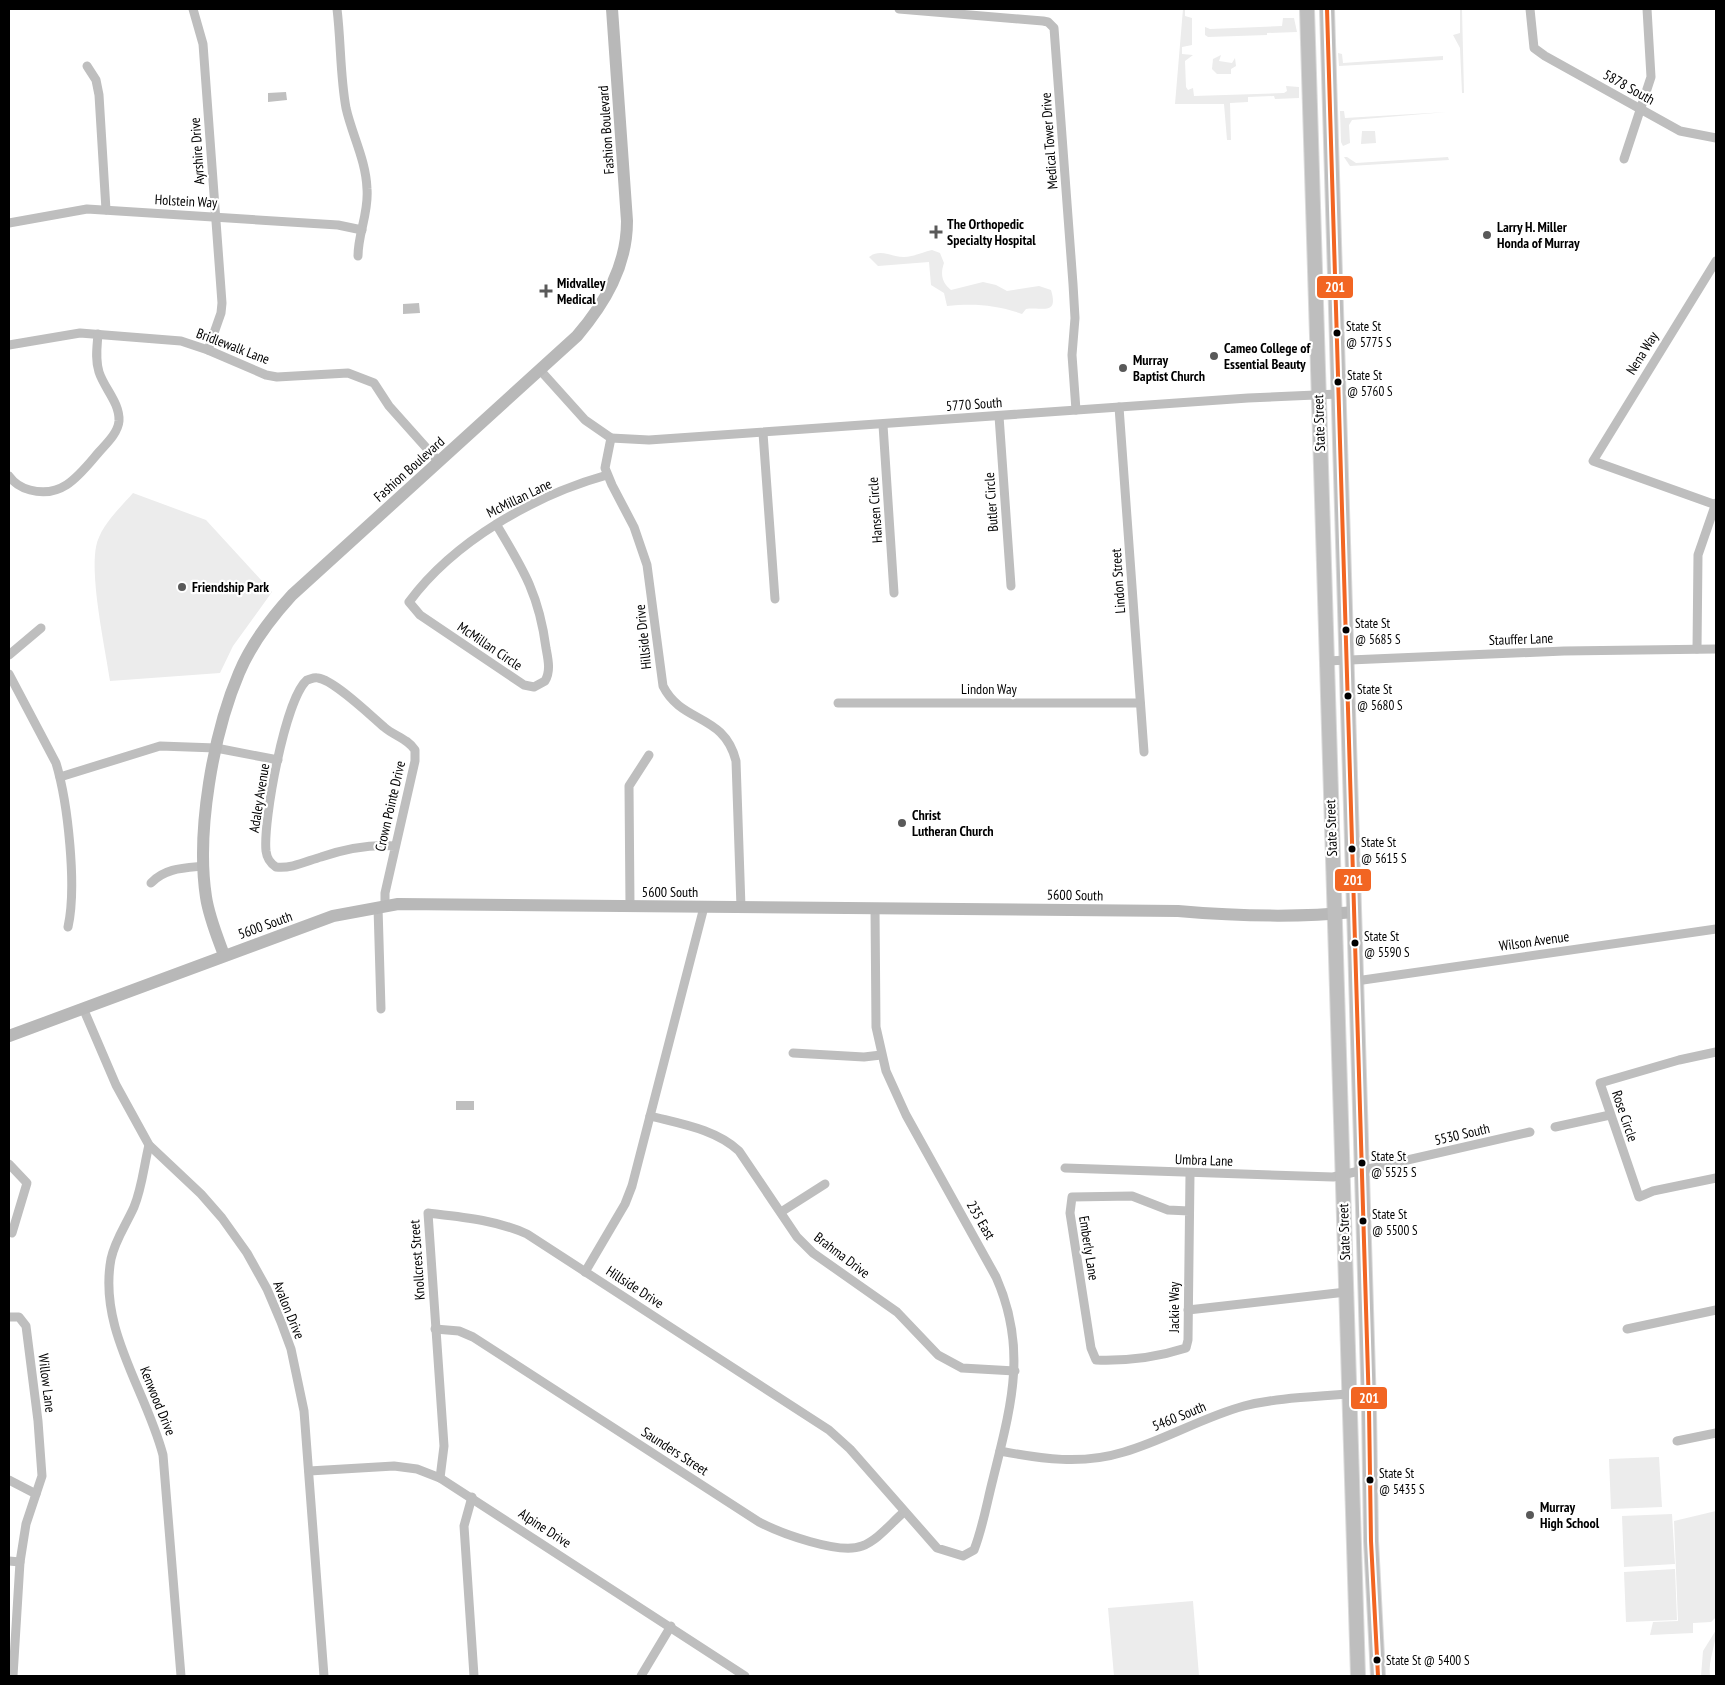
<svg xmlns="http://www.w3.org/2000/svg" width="1725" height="1685" font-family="'PT Sans Narrow',sans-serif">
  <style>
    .green { fill: #ececec }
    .water { fill: #bfbfbf }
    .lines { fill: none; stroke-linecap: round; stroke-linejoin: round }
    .primary-casing { stroke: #dbdbdb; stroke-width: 16 }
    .street { stroke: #bebebe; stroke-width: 9 }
    .secondary { stroke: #b8b8b8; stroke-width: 12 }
    .primary { stroke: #bebebe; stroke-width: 14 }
    .bus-1-casing { stroke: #fff; stroke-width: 8 }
    .bus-1 { stroke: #f26522; stroke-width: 4 }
    .poi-dot { fill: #595959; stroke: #fff; stroke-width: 2 }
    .bus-dot { fill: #000; stroke: #fff; stroke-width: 2 }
    .labels { text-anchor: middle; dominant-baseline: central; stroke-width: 4.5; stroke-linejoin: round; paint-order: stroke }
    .bus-label { font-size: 13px; fill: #000; stroke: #fff; text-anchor: start }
    .street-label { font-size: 14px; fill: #000; stroke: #fff }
    .poi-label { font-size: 14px; font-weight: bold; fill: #000; stroke: #fff; text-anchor: start }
    .line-badge { stroke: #fff; stroke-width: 2 }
    .badge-label { font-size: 14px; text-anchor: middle; font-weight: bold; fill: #fff }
  </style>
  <rect width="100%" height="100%" fill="#fff"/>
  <g class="green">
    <polygon points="1183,9 1185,9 1185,16 1192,18 1192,45 1182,47 1182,54 1193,55 1185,61 1186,87 1188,90 1193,88 1194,96 1284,93 1287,91 1286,86 1299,87 1299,98 1275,99 1274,96 1248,97 1248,102 1230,103 1231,140 1227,140 1224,104 1175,104"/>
    <polygon points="1460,9 1462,9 1464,93 1462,93 1460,48 1453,35 1460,33"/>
    <polygon points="1283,18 1294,18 1297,32 1267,33 1267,35 1208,37 1205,35 1205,27 1210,29 1282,26"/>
    <polygon points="1338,53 1342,54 1343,63 1443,56 1443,60 1339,66"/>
    <polygon points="1221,55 1219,61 1232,63 1235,58 1236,66 1231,69 1231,74 1217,74 1212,69 1213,59"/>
    <polygon points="1340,111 1344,111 1345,118 1447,112 1352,120 1349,125 1350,143 1343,146 1341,142"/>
    <polygon points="1362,131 1375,131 1376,143 1361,144"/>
    <polygon points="1344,157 1347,157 1356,163 1448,157 1449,160 1350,166"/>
    <path d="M932 250 940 253 944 263C940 274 942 283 951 290L983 282 996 285 1007 291 1039 286 1051 290C1059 317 1041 306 1026 309L1022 314C997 305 974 303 947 306L944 293 931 285 929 262 878 266 869 257C880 248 891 257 904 257 913 257 923 252 932 250Z"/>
    <path d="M133 493 206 520 272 592 233 646 220 673 110 681C105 647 90 579 96 547 100 526 119 509 133 493Z"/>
    <polygon points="1659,1457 1662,1507 1611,1509 1609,1459"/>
    <polygon points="1716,1511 1716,1617 1711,1622 1693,1623 1693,1633 1650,1635 1653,1622 1678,1621 1674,1521"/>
    <polygon points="1672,1514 1675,1564 1624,1567 1622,1516"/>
    <polygon points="1675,1569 1677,1620 1626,1622 1624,1572"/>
    <polygon points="1193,1601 1199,1676 1114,1676 1108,1608"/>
    <path d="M1716 1630C1716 1646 1708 1659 1710 1676H1701L1703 1651Z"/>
  </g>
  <g class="water">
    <polygon points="286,92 287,100 268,102 268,93"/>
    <polygon points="419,303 420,313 403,314 403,304"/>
    <rect x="456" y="1101" width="18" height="9"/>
  </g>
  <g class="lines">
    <defs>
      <g id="primary">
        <polyline points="1307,9 1358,1676"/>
        <polyline points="1327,9 1369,1408 1371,1541 1378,1676"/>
      </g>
    </defs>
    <use href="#primary" class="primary-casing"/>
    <g class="street">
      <polyline points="193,9 203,44 222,303 221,313 208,350"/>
      <path d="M337 9C341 41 340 75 346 108 352 135 366 160 367 189 369 213 358 233 358 256"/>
      <polyline points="899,9 1043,21 1048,22 1054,28 1073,284 1075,318 1072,355 1076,410"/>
      <polyline points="1530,9 1534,48 1545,56 1680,131 1716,138"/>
      <polyline points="87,66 96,80 99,95 106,210"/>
      <polyline points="1624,159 1651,77 1647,9"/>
      <polyline points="9,223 87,209 338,225 362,230"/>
      <polyline points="1716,261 1593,461 1716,505"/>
      <polyline points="9,345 80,333 181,341 208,350 266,375 277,377 348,373 374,383 389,406 439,462"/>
      <path d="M540 370 585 420 611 438 605 468 612 485 634 527 647 565 663 686C682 724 724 713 736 761L741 907"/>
      <polyline points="1119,407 1144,752"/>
      <polyline points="999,416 1011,586"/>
      <polyline points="883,425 894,593"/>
      <polyline points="763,433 775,599"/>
      <polyline points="611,438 649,440 1248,398 1338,394"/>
      <path d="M9 476C14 483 22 488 30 490 63 499 80 474 99 452 106 444 118 433 119 421 120 403 104 388 99 372 95 360 97 347 98 334"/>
      <path d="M496 524C523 569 539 594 546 648 548 659 551 671 545 681L534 687 524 685 420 615 409 602C454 541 535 495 607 475"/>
      <polyline points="1697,649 1698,555 1716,503"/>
      <polyline points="9,655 41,628"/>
      <polyline points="1326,661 1564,651 1716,649"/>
      <path d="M9 674 56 763C68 803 77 887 68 927"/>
      <polyline points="838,703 1140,703"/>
      <polyline points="60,777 160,746 216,748 278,760"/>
      <path d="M151 883C165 868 184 868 204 866"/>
      <path d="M385 906V893L415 761V750C407 738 394 736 384 727 371 716 334 680 318 678 314 677 311 679 307 680 285 699 263 821 266 851 267 859 270 863 276 867 291 869 307 861 321 857 345 849 370 844 395 846"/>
      <polyline points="630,906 629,786 649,755"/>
      <polyline points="378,907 381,1009"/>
      <polyline points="1356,981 1716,929"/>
      <polyline points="83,1008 116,1085 149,1145 201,1194 222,1218 247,1253 267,1289 281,1322 291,1349 304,1411 324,1676"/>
      <polyline points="1716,1052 1679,1060 1600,1083 1639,1197 1653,1191 1716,1178"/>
      <polyline points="793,1053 864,1057 881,1055"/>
      <path d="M650 1116C681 1124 715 1129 739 1151L797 1237 813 1253 897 1312 938 1355 962 1368 1015 1371"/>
      <polyline points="1555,1127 1610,1115"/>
      <path d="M149 1145C144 1165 142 1188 134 1207 126 1225 115 1240 111 1259 98 1329 146 1390 163 1455L181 1676"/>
      <polyline points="9,1164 27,1183 12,1233"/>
      <polyline points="1065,1168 1333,1177 1530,1132"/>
      <path d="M1189 1211 1168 1210 1132 1196 1072 1197 1070 1213 1091 1348 1096 1360C1125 1361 1158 1357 1186 1348L1188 1340 1190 1174"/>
      <polyline points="781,1212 825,1184"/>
      <polyline points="585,1272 625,1204 632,1186 704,907"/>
      <polyline points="1188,1310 1346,1292"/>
      <polyline points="9,1317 19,1317 26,1326 38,1421 42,1476 26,1524 20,1562 13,1676"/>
      <path d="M435 1329 459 1331 473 1337 759 1522C780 1533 839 1555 862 1546 878 1540 891 1523 904 1512"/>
      <polyline points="1627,1329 1716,1310"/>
      <polyline points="1677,1441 1716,1433"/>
      <path d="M1000 1451C1042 1459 1082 1465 1124 1452 1165 1440 1203 1417 1244 1406 1284 1396 1327 1397 1368 1392"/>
      <polyline points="309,1471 394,1466 417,1469 440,1478 745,1676"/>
      <path d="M440 1478 444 1446 428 1213C462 1217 496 1220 527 1234L829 1430 850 1449 937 1548 963 1556 974 1550C983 1527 987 1502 993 1479 1011 1406 1028 1349 996 1277L906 1115 886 1071 876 1027 875 908"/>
      <polyline points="9,1480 36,1494"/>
      <polyline points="472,1497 464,1526 474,1676"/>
      <polyline points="9,1561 20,1562"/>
      <polyline points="641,1676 671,1626"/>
    </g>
    <g class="secondary">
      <path d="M224 955C217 936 209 917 206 897 196 832 213 734 239 673 251 644 271 618 292 595L577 336C605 303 627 266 627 221L612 9"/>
      <path d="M9 1036 333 916 398 904 1178 911C1236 916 1296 918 1354 912"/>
    </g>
    <use href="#primary" class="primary"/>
    <defs>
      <polyline id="bus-1" points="1327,9 1369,1408 1371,1541 1378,1676"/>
    </defs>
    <use href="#bus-1" class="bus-1-casing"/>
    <use href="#bus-1" class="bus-1"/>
  </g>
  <g class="poi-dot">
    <path d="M933.5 224.5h5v5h5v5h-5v5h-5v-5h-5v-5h5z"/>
    <circle cx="1487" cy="235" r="5"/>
    <path d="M543.5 283.5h5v5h5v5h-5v5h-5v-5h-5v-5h5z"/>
    <circle cx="1214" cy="356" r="5"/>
    <circle cx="1123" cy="368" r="5"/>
    <circle cx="182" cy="587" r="5"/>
    <circle cx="902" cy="823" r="5"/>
    <circle cx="1530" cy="1515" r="5"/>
  </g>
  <g class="bus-dot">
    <circle cx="1337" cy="333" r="4.5"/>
    <circle cx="1338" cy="382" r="4.5"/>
    <circle cx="1346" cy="630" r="4.5"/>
    <circle cx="1348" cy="696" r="4.5"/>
    <circle cx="1352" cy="849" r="4.5"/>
    <circle cx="1355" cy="943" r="4.5"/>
    <circle cx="1362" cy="1163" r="4.5"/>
    <circle cx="1363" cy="1221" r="4.5"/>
    <circle cx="1370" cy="1480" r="4.5"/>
    <circle cx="1377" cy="1660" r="4.5"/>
  </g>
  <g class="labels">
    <g class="bus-label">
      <text x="1346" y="326">State St<tspan x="1346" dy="16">@ 5775 S</tspan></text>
      <text x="1347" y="375">State St<tspan x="1347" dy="16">@ 5760 S</tspan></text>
      <text x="1355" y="623">State St<tspan x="1355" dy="16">@ 5685 S</tspan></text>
      <text x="1357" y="689">State St<tspan x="1357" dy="16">@ 5680 S</tspan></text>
      <text x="1361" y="842">State St<tspan x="1361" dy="16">@ 5615 S</tspan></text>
      <text x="1364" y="936">State St<tspan x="1364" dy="16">@ 5590 S</tspan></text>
      <text x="1371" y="1156">State St<tspan x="1371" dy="16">@ 5525 S</tspan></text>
      <text x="1372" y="1214">State St<tspan x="1372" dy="16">@ 5500 S</tspan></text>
      <text x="1379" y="1473">State St<tspan x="1379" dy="16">@ 5435 S</tspan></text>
      <text x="1386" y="1660">State St @ 5400 S</text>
    </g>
    <g class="street-label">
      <text transform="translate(1629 87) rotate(29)">5878 South</text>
      <text transform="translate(606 130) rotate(-94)">Fashion Boulevard</text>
      <text transform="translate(1049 141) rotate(-94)">Medical Tower Drive</text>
      <text transform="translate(197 151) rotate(-94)">Ayrshire Drive</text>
      <text transform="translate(186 201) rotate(3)">Holstein Way</text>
      <text transform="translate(233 346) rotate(21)">Bridlewalk Lane</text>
      <text transform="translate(1642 353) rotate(-58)">Nena Way</text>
      <text transform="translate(974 404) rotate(-4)">5770 South</text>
      <text transform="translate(1319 423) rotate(-92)">State Street</text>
      <text transform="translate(409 469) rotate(-42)">Fashion Boulevard</text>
      <text transform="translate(519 498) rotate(-26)">McMillan Lane</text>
      <text transform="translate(991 502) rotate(-94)">Butler Circle</text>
      <text transform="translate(875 510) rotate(-94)">Hansen Circle</text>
      <text transform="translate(1118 581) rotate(-94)">Lindon Street</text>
      <text transform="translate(643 637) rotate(-96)">Hillside Drive</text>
      <text transform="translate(1521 639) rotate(-2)">Stauffer Lane</text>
      <text transform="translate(490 646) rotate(34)">McMillan Circle</text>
      <text x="989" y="689">Lindon Way</text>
      <text transform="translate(259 798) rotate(-81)">Adaley Avenue</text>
      <text transform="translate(390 806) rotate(-77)">Crown Pointe Drive</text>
      <text transform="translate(1331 828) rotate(-92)">State Street</text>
      <text x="670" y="892">5600 South</text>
      <text transform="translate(1075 895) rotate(1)">5600 South</text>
      <text transform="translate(265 925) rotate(-20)">5600 South</text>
      <text transform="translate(1534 941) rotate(-8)">Wilson Avenue</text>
      <text transform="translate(1625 1116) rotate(71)">Rose Circle</text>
      <text transform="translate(1462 1134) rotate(-13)">5530 South</text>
      <text transform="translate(1204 1160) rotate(2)">Umbra Lane</text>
      <text transform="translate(981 1220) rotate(60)">235 East</text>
      <text transform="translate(1344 1232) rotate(-92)">State Street</text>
      <text transform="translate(1089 1248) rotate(81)">Emberly Lane</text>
      <text transform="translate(842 1255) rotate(37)">Brahma Drive</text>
      <text transform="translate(417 1260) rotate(-94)">Knollcrest Street</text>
      <text transform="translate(635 1287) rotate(33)">Hillside Drive</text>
      <text transform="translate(1174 1307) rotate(-90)">Jackie Way</text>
      <text transform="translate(289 1310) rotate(68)">Avalon Drive</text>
      <text transform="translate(47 1383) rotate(83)">Willow Lane</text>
      <text transform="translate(158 1401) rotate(68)">Kenwood Drive</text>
      <text transform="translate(1179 1416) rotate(-22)">5460 South</text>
      <text transform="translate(675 1451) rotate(33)">Saunders Street</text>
      <text transform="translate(545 1528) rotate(33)">Alpine Drive</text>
    </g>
    <g class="poi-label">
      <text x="947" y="224">The Orthopedic<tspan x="947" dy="16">Specialty Hospital</tspan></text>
      <text x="1497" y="227">Larry H. Miller<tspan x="1497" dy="16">Honda of Murray</tspan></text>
      <text x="557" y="283">Midvalley<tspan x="557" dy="16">Medical</tspan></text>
      <text x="1224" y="348">Cameo College of<tspan x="1224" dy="16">Essential Beauty</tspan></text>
      <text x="1133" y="360">Murray<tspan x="1133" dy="16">Baptist Church</tspan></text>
      <text x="192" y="587">Friendship Park</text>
      <text x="912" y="815">Christ<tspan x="912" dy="16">Lutheran Church</tspan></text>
      <text x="1540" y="1507">Murray<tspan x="1540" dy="16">High School</tspan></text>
    </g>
  </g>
  <g class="line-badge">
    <rect x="1316" y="275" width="38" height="24" rx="5" fill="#f26522"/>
    <rect x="1334" y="868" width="38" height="24" rx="5" fill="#f26522"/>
    <rect x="1350" y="1386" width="38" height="24" rx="5" fill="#f26522"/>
  </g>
  <g class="badge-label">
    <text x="1335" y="292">201</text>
    <text x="1353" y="885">201</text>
    <text x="1369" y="1403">201</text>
  </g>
  <rect width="1725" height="1685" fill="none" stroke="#000000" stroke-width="20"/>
</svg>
